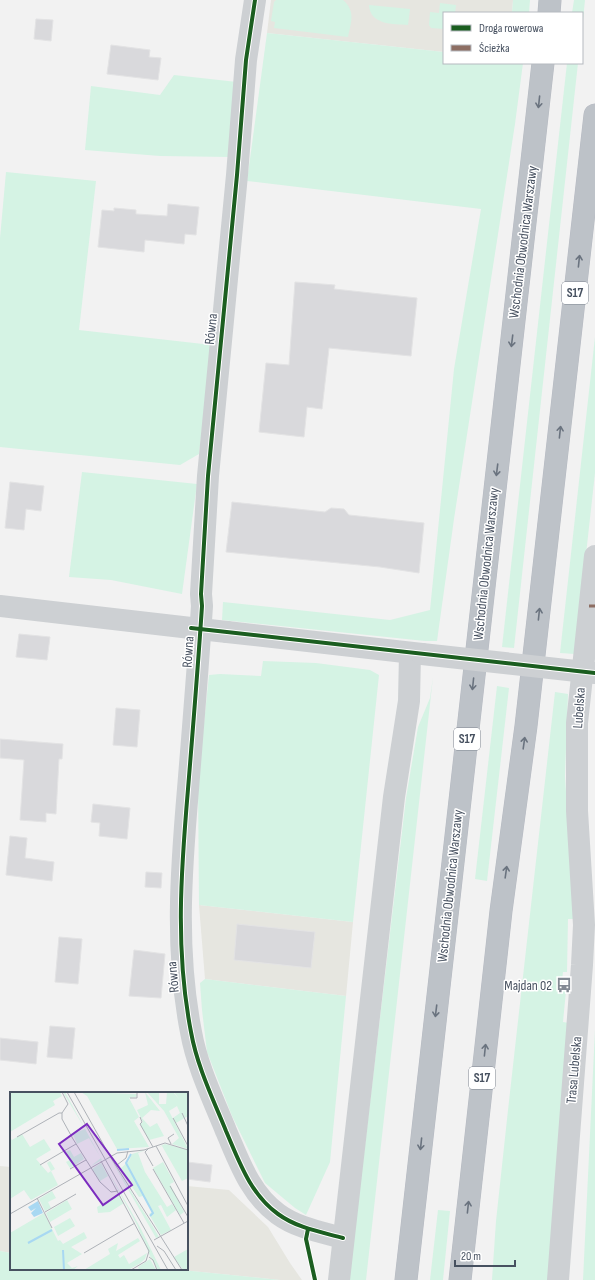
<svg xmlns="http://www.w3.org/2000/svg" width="595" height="1280" font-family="'Sofia Sans Condensed',sans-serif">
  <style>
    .commercial { fill: #e6e6e0 }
    .green { fill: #d5f3e4 }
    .building { fill: #d9d9dc; stroke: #e3e3e4 }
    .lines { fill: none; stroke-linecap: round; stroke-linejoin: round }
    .highway-casing { stroke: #b6bac2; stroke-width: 23 }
    .minor { stroke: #cdd0d3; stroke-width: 22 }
    .highway { stroke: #bdc2c8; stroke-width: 22 }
    .minor-bridge { stroke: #cdd0d3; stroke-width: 22 }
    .quiet { stroke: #8d6e63; stroke-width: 3; stroke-dasharray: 6 3; stroke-linecap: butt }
    .cycleway-casing { stroke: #fff; stroke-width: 6 }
    .cycleway { stroke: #1b5e20; stroke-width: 4 }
    .oneway { stroke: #6a737f }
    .labels { text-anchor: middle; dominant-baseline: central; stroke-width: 3; stroke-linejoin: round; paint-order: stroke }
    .shield { fill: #fff; stroke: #7e8590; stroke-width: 1 }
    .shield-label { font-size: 13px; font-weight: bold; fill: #475160 }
    .street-label { font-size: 14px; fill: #475160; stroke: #fff }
    .poi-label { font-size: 14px; fill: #475160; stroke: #fff; text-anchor: end }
    .inset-river { fill: none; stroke: #a8d8f2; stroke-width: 2 }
    .inset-road { fill: none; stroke: #aeb2b8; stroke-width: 1 }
    .view { fill: #7b2cbf; fill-opacity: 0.15; stroke: #7b2cbf; stroke-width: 2 }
    .inset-edge { fill: none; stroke: #475160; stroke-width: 2 }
  </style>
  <rect width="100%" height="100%" fill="#f2f2f2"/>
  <g class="commercial">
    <polygon points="271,0 513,0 512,13 444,13 444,52 267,33"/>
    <polygon points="199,905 353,922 346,996 205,979"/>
    <polygon points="0,1166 11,1167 11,1253 0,1251"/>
    <polygon points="187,1186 229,1190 268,1227 290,1263 302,1280 280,1280 172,1269 187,1269"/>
  </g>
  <g class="green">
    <path d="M276 0H343C356 11 351 23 348 37L274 28 275 22 271 21 274 2Z"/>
    <polygon points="513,0 530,0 529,13 512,13"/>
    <polygon points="574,0 585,0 582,30 582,13 572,13"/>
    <polygon points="440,3 456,5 455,13 444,13 444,29 431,28 429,25 430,12 439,13"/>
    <path d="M369 5 410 9 408 25C393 24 370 25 369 5Z"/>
    <polygon points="267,33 444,52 444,63 523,63 515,124 454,519 437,641 425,641 222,620 223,602 390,620 430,610 454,369 481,209 247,181"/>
    <polygon points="567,63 578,63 514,648 502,647"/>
    <polygon points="174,75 237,82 230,157 160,156 85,150 91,86 160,95"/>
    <polygon points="6,172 96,181 79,330 212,345 199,454 180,465 0,447 0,238"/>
    <polygon points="595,337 595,473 575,654 560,653"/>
    <polygon points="82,472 197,484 182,594 111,580 69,577"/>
    <polygon points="263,661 316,663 370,670 379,675 353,922 199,905 198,781 209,675 220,674 261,676"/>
    <polygon points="433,677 366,1280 349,1280 406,798 418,727 430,698"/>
    <polygon points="497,686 509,688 487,881 475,879"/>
    <polygon points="555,692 568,694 565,776 574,919 568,919 567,972 563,972 561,990 566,991 563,1022 569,1023 549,1280 492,1280 496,1221 508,1110"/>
    <polygon points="205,979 346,996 330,1162 306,1215 295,1208 265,1183 232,1116 207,1052 202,1010 200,983"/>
    <polygon points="595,1027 595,1280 583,1280 595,1030"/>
    <polygon points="438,1210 450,1211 443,1280 430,1280"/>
    <polygon points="0,1251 11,1253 11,1269 172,1269 280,1280 0,1280"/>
  </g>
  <g class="building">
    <polygon points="36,19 53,20 51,41 34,39"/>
    <polygon points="111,45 150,50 149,57 161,58 158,80 107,74"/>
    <polygon points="168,204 199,207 196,235 185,234 184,244 145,240 144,252 98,247 102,210 114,211 114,208 136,210 136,214 167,216"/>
    <polygon points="295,282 335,285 334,289 417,298 411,356 329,348 322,409 307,407 304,437 259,432 266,363 289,365"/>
    <polygon points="10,482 44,486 41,511 26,509 24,530 5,528"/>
    <polygon points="232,502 325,512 331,508 344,509 349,515 424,523 419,573 380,567 226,552"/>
    <polygon points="19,634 50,637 47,660 16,657"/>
    <polygon points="116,708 140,710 137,747 113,745"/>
    <polygon points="0,739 63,744 62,759 59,759 56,814 46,813 46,822 20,820 24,760 0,758"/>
    <polygon points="93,804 130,808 127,839 99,836 100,823 91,822"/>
    <polygon points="10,836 27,838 25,858 54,862 52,881 6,875"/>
    <polygon points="146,872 162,873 161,888 145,887"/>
    <polygon points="237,924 315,932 311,968 234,960"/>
    <polygon points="59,937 82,939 78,984 55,982"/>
    <polygon points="134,950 165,954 161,998 129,996"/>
    <polygon points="50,1026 75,1028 72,1059 47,1057"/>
    <polygon points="0,1038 38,1042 36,1064 0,1060"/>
    <polygon points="187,1162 212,1165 210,1182 187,1179"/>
  </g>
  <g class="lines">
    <defs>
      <g id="highway">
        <polyline points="549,13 550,0"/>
        <polyline points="406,1280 543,63"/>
        <polyline points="460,1280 501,911 526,726 595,115"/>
      </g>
    </defs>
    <use href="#highway" class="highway-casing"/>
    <g class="minor">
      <path d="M255 0 246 60 237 175 208 476 201 594 202 606C198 667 193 728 188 789 181 871 175 950 191 1032 197 1066 213 1099 226 1131 239 1161 250 1194 278 1214 297 1228 321 1232 343 1238"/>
      <polyline points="0,606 191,628"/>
      <polyline points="227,632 422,654"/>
      <polyline points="339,1280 394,797 409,701 410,653"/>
      <polyline points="558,1280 582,965 584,925 577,811 577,723 595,556"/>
    </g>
    <use href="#highway" class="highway"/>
    <g class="minor-bridge">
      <polyline points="191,628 227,632"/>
      <polyline points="422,654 595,673"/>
    </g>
    <polyline class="quiet" points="589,606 595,606"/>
    <defs>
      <g id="cycleway">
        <path d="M255 0 246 60 237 175 208 476 201 594 202 606C198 667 193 728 188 789 181 871 175 950 191 1032 197 1066 213 1099 226 1131 239 1161 250 1194 278 1214 297 1228 321 1232 343 1238"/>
        <polyline points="191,628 595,673"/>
        <polyline points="308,1229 306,1239 315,1280"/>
      </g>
    </defs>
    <use href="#cycleway" class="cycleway-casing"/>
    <use href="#cycleway" class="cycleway"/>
  </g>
  <defs><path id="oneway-shaft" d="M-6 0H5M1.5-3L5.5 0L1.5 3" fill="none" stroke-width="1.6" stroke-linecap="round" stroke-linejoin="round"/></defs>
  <g class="oneway">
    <use href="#oneway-shaft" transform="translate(539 102) rotate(96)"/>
    <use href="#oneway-shaft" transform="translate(579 261) rotate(-84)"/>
    <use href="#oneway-shaft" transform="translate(512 341) rotate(97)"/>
    <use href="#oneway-shaft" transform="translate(560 432) rotate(-84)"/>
    <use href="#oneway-shaft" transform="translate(497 470) rotate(97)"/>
    <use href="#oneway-shaft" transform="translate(539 614) rotate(-84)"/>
    <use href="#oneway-shaft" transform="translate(473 684) rotate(96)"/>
    <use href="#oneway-shaft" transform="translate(524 743) rotate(-82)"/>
    <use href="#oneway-shaft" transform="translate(506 872) rotate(-82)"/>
    <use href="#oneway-shaft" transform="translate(436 1011) rotate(97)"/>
    <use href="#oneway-shaft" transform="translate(485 1050) rotate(-84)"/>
    <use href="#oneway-shaft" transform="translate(421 1144) rotate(96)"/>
    <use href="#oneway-shaft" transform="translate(468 1207) rotate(-84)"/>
  </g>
  <defs>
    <symbol id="bus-bare" viewBox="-9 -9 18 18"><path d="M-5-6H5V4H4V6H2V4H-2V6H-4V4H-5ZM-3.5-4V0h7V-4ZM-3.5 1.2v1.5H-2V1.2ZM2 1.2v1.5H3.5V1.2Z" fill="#838993" stroke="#fff" stroke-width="2.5" paint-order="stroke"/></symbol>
  </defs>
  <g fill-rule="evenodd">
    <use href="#bus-bare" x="553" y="974" width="22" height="22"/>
  </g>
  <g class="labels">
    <g class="shield">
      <rect x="562" y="282" width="26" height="22" rx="3"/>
      <rect x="454" y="728" width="26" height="22" rx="3"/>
      <rect x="469" y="1067" width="26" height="22" rx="3"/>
    </g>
    <g class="shield-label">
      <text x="575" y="293">S17</text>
      <text x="467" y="739">S17</text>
      <text x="482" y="1078">S17</text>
    </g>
    <g class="street-label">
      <text transform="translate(523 242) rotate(-83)">Wschodnia Obwodnica Warszawy</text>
      <text transform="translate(211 329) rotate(-84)">Równa</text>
      <text transform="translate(486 564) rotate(-84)">Wschodnia Obwodnica Warszawy</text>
      <text transform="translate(188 652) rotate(-86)">Równa</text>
      <text transform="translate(579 708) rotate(-86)">Lubelska</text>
      <text transform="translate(450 886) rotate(-84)">Wschodnia Obwodnica Warszawy</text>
      <text transform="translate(173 977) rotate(-95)">Równa</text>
      <text transform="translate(574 1070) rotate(-85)">Trasa Lubelska</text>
    </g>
    <g class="poi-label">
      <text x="552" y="985">Majdan 02</text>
    </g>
  </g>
  <g transform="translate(10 1092)">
    <rect width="178" height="178" fill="#f2f2f2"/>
    <path d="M0 0H50L52 4 43 9 45 13 0 40ZM53 0H55L92 68 81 74 91 66 79 46 67 52 63 42 75 37ZM71 0 127 2 126 5 119 6 129 25 124 29 139 55 107 57 77 4ZM135 0 150 19 141 18 132 26 140 35 147 31 154 44 139 48 130 32 133 30 127 18 138 13ZM137 0H149V12H156L157 0H163L169 7 164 0H178V24L166 31 163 26 170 21 167 14 159 19 178 57 162 52 169 46 154 19ZM12 42 20 55 34 47 41 58 26 67 38 81 41 79 37 71 40 69 45 77 41 79 48 93 21 108 14 98 0 107V45L2 48ZM155 52 178 58V86L172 89 152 54 148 55ZM138 57 128 61 135 80 157 115 162 112 166 118 157 125 151 113 148 114 161 138 151 143 139 122 142 120 133 104 129 105 110 77 119 69 122 62ZM60 58 64 65 71 61 74 67 60 76 56 70 60 68 55 60ZM100 66 142 133 149 145 146 146ZM93 70 130 135 151 178H148L140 164 127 133ZM153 70 164 90 160 92 174 120 170 123 143 76ZM91 71 98 84 90 89 82 77ZM42 99 46 106 38 110 41 116 35 119 29 107ZM108 103 114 111 100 120 88 121 87 115ZM57 108 62 117 40 130 36 121ZM34 121 48 149 50 148 53 152 74 140 77 146 61 155 72 162 57 171 62 176 68 174 63 178H0V141ZM60 126 65 134 48 144 44 135ZM128 146 130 149 108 163 110 166 114 163 119 172 137 161 135 167 129 172 118 178H74L100 162 98 157 108 151 106 159ZM178 157V177L173 178 164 165ZM140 167 146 178H129L128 175Z" fill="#d5f3e4"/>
    <path d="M28 109 33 121 24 125 21 121 26 116 21 119 18 115Z" fill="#a8d8f2"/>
    <path class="inset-river" d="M107 58 119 57M121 62 116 71 143 121 140 124M18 151 42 138M53 158 54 178"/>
    <path class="inset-road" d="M52 0 58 12 52 21M57 0 158 178M64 0 101 66 172 178M120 6H127V0M52 21V27L63 47 90 90 101 100 108 99M172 21 178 34M130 25 132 30 130 32 143 55M163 26 178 54M7 45 49 21H52M161 52 158 46 164 42M146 54 178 114M139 56 135 60 143 74M91 69 139 159 136 169 121 178M30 73 66 52M107 73 116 66 118 59M60 77 76 68M143 77 174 131M160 94 178 125M27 106 42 136M35 120 66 102M0 122 107 61 134 58 155 51 178 58M144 148 178 129M147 154 154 159 166 178M74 161 125 131M139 165 143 168 147 178"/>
    <path class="view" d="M77 32 122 93 93 113 49 52Z"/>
    <rect width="178" height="178" class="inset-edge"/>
  </g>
  <rect x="443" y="12" width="140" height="52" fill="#ffffff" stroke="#b5b9bf"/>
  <rect x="451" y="25" width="20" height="6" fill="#1b5e20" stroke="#b5b9bf"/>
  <text x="479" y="32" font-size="12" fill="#475160">Droga rowerowa</text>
  <rect x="451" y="45" width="20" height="6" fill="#8d6e63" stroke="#b5b9bf"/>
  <text x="479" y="52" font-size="12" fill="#475160">Ścieżka</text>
  <path d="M455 1260v6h60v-6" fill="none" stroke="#475160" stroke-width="2"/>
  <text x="461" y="1260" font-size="12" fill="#475160" stroke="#ffffff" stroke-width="3" paint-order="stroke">20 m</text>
</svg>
